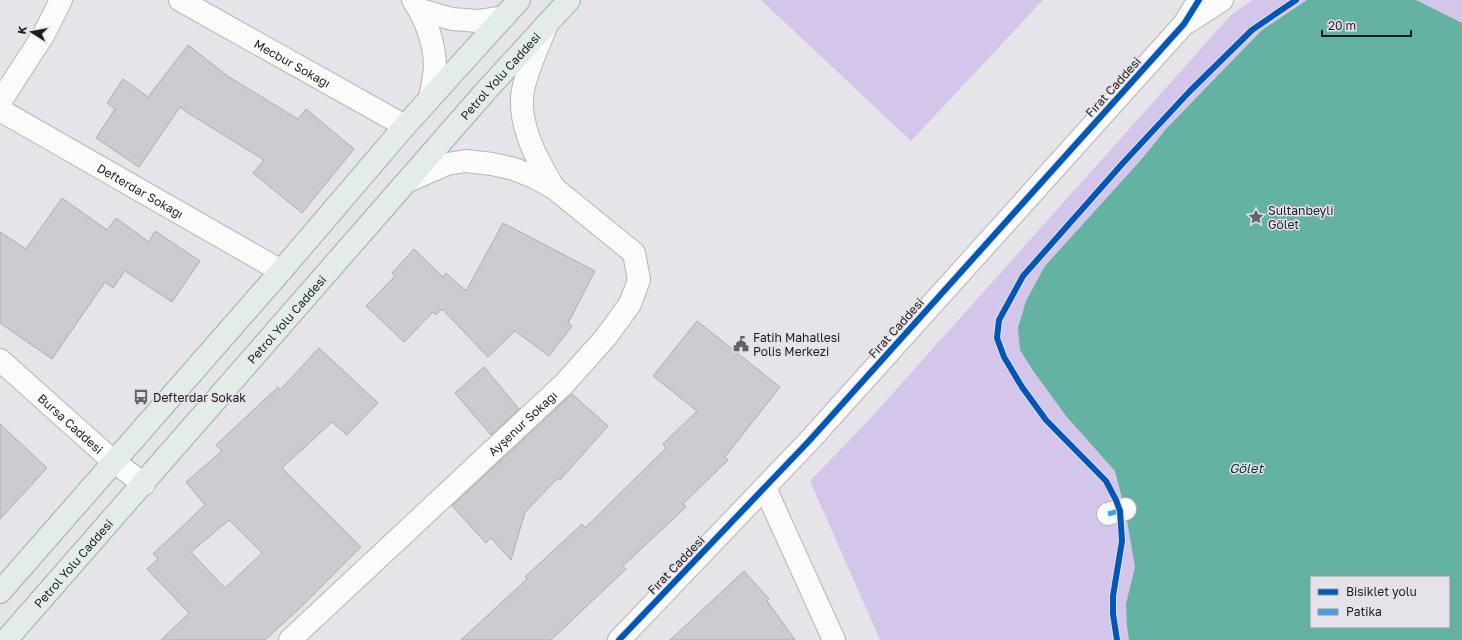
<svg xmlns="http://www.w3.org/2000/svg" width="1462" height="640" font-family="'Golos Text',sans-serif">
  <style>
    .green { fill: #d4c6ea; fill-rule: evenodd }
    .water { fill: #63b2a2; fill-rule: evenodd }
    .building { fill: #cdcbcf; stroke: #adacaf; fill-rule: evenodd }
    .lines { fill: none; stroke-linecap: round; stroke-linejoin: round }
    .minor-casing { stroke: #b5b4b6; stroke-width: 24 }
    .major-casing { stroke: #9daeac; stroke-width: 24 }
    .minor { stroke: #fbfbfc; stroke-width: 22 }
    .major { stroke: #e3eceb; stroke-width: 22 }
    .quiet { stroke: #3da2ea; stroke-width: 5; stroke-dasharray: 10 5; stroke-linecap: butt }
    .cycleway-casing { stroke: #e5e2ea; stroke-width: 8 }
    .cycleway { stroke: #0057b8; stroke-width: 6 }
    .labels { text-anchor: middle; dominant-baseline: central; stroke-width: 3; stroke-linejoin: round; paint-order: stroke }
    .street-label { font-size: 12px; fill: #1d1c1f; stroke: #e5e2ea }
    .poi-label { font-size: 12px; fill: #1d1c1f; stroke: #e5e2ea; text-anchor: start }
    .water-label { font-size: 13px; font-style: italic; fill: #06392e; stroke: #e5e2ea }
  </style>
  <rect width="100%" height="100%" fill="#e6e4e8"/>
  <g class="green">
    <polygon points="761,0 1043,0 911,141"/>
    <path d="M1252 0H1462V640H880L810 481 868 421 1232 14ZM1311 577H1449V627H1311Z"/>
  </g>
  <path class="water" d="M1307 0H1416L1462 23V640H1129L1127 626 1126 604 1135 567 1125 509 1115 471 1066 416 1034 372 1020 350 1018 328 1026 301 1045 266 1141 160 1166 129 1262 30ZM1311 577H1449V627H1311Z"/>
  <g class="building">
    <polygon points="188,45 229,77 298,119 306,109 354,149 302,213 253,173 264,160 188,113 180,107 139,167 96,138 115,109 107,103 123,79 148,97"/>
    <polygon points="62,198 107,230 116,218 149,242 155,231 200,261 172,302 125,271 113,288 105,282 52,359 0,323 0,232 26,249"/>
    <polygon points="503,223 595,271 568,323 572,326 549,356 515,331 488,357 442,309 436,315 433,312 404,342 366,306 395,276 392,273 414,249 443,277 446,273 466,291"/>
    <polygon points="697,321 780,387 725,457 728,460 683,504 686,507 623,566 626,569 551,640 461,640 527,579 525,577 582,524 585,528 666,448 663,444 697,411 653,376"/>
    <path d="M319 348 378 403 347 435 332 422 282 468 361 547 301 607 265 640H161L189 613 147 569 158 559 153 554 205 505 186 482 222 451 216 445 278 387 280 390ZM229 520 262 553 225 588 191 552Z"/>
    <polygon points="484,367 519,409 491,435 455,393"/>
    <polygon points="572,394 608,426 560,480 558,478 525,512 511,560 491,538 486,543 452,506"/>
    <polygon points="0,424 47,468 0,519"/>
    <polygon points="744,571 769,599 767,601 795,640 670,640"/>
  </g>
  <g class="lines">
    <defs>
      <g id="minor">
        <path id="s1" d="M180 0 405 126"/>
        <path d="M413 0C426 19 435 44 435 67 434 77 432 88 430 98"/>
        <polyline points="420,10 452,19 478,21 504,17"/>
        <polyline points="1188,22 1222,0"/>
        <path d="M547 24C539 45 524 75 522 97 520 130 538 161 554 188"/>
        <polyline points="0,102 44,34 61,0"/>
        <path id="s2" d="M0 110 281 271"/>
        <path id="s3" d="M0 360 114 462 144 484"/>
        <polyline points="765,488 834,640"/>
        <polyline points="1108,514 1125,509"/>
        <path id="s4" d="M290 640 564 384 606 337 630 304 639 280 634 253 554 188 534 177 514 169 492 164 466 161 447 164 406 182"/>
        <polyline points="619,640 809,441 1184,24 1199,0"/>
      </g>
      <g id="major">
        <polyline points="0,592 281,271 405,126 519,0"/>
        <path id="s5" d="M6 640 484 93 569 0"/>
      </g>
    </defs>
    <use href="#minor" class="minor-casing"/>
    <use href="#major" class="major-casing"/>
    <use href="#minor" class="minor"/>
    <use href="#major" class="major"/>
    <polyline class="quiet" points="1108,514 1123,510"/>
    <defs>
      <g id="cycleway">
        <polyline points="619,640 809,441 1184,24 1199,0"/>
        <polyline points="1117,640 1113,614 1113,596 1122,541 1120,511 1116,500 1106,481 1046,420 1022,387 1004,357 997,338 999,320 1023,276 1123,163 1190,91 1252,30 1296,0"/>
      </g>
    </defs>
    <use href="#cycleway" class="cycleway-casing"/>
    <use href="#cycleway" class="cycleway"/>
  </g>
  <defs>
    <symbol id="sight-bare" viewBox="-9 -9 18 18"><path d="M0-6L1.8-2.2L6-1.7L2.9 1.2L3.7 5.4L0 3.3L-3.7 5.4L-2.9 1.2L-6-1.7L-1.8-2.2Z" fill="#636265" stroke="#e5e2ea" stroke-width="2.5" paint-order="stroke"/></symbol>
    <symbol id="civic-bare" viewBox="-9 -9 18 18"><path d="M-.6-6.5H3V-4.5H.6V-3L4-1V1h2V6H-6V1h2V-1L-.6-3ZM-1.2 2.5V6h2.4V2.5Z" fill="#636265" stroke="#e5e2ea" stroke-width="2.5" paint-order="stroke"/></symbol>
    <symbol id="bus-bare" viewBox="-9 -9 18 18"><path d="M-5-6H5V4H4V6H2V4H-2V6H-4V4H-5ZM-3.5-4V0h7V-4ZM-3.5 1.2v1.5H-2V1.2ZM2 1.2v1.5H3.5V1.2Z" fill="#636265" stroke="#e5e2ea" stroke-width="2.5" paint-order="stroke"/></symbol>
  </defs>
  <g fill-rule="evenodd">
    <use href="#sight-bare" x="1245" y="206" width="22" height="22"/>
    <use href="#civic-bare" x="730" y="333" width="22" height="22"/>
    <use href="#bus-bare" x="130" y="386" width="22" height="22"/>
  </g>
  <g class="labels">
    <g class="street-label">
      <text stroke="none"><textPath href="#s1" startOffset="129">Mecbur Sokağı</textPath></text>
      <text stroke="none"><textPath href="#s5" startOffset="750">Petrol Yolu Caddesi</textPath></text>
      <text transform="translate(1113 87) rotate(-48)">Fırat Caddesi</text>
      <text stroke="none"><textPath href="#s2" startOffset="162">Defterdar Sokağı</textPath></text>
      <text stroke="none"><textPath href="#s5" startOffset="426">Petrol Yolu Caddesi</textPath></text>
      <text transform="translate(896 328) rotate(-48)">Fırat Caddesi</text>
      <text stroke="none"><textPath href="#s3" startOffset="95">Bursa Caddesi</textPath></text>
      <text stroke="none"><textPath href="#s4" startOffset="318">Ayşenur Sokağı</textPath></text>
      <text stroke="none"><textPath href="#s5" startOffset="102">Petrol Yolu Caddesi</textPath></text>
      <text transform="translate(676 565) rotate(-46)">Fırat Caddesi</text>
    </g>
    <g class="poi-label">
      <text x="1268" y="210">Sultanbeyli<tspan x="1268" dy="14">Gölet</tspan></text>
      <text x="753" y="337">Fatih Mahallesi<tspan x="753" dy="14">Polis Merkezi</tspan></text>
      <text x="153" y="397">Defterdar Sokak</text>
    </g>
    <g class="water-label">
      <text x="1246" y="468">Gölet</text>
    </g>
  </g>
  <rect x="1310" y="576" width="140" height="52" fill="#e5e2ea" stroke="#959399"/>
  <rect x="1318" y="589" width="20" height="6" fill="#0057b8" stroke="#959399"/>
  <text x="1346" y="596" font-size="12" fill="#1d1c1f">Bisiklet yolu</text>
  <rect x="1318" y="609" width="20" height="6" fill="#3da2ea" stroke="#959399"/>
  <text x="1346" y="616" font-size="12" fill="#1d1c1f">Patika</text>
  <g transform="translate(32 32) rotate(281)" stroke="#e5e2ea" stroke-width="3" paint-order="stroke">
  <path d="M0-3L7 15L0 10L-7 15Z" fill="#1d1c1f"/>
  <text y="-6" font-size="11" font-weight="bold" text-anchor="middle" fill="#1d1c1f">K</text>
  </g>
  <path d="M1322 30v6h89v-6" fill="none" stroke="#1d1c1f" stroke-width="2"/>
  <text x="1328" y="30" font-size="12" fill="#1d1c1f" stroke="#e5e2ea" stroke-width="3" paint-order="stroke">20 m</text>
</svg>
